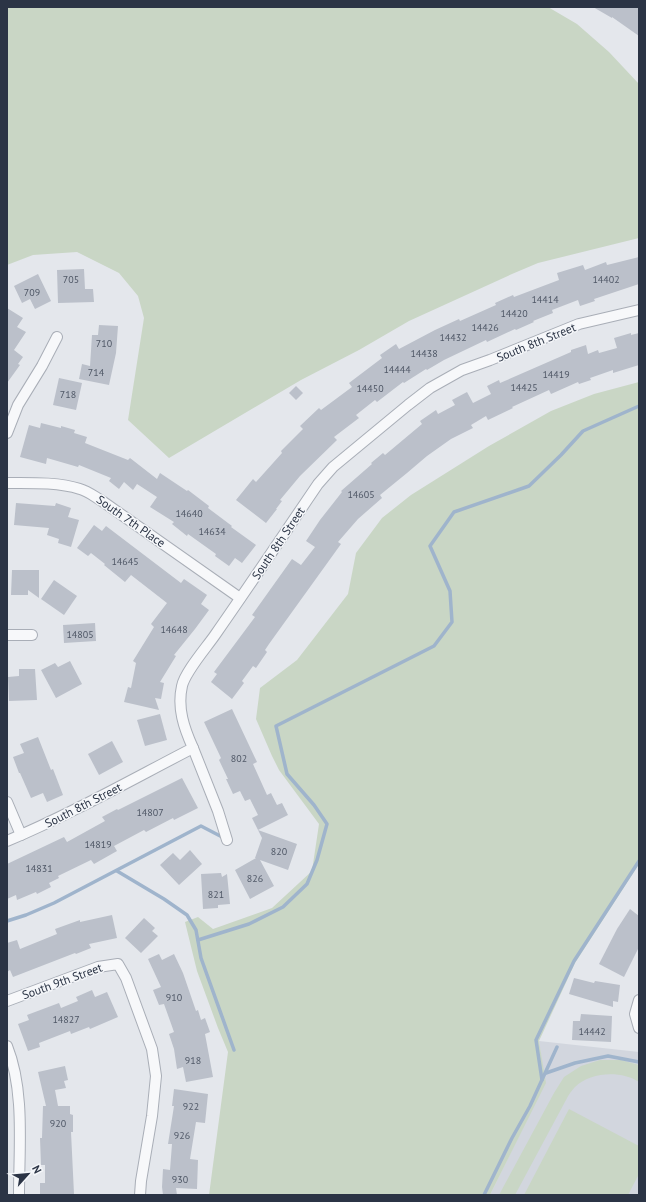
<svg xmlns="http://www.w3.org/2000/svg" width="646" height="1202" font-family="'PT Sans',sans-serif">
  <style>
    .built { fill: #d2d6de }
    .green { fill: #c9d6c5 }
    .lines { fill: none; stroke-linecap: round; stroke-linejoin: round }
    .stream { stroke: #9fb4cc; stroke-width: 3.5 }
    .building { fill: #bbc0ca }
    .minor-casing { stroke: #a9aeb7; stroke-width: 12 }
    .minor { stroke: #f7f8fa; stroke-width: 10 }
    .labels { text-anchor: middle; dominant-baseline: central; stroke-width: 3; stroke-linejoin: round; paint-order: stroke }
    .number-label { font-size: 10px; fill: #4f5766 }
    .street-label { font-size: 12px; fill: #2b3445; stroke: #f4f6f9 }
  </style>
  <rect width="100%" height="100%" fill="#e4e7ec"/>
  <polygon class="built" points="539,1041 639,1052 639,1195 490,1195 545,1083"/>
  <g class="green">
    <polygon points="7,7 548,7 577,24 609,52 639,84 639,238 538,263 512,274 409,321 359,350 301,380 169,458 128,420 144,318 138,296 119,273 77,252 33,255 7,265"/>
    <polygon points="639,382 639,864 575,963 539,1041 546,1083 490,1195 209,1195 228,1052 218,1028 197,971 185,922 198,917 213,929 272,908 312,871 319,824 279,770 272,756 256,719 260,688 297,660 348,594 356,553 382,518 411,495 489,446 551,411 594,394"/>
    <path d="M600 1060H621L639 1065V1082C621 1070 590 1072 575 1087 571 1091 568 1096 566 1100L515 1195H499L554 1093 564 1077 581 1066Z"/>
    <polygon points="569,1109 639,1146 639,1174 628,1195 524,1195"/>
  </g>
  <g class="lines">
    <g class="stream">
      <polyline points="117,871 164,899 187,915 196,930 201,958 234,1050"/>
      <polyline points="7,921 26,915 54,903 201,826 224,838"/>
      <polyline points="198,940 249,924 283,907 307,884 317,860 327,824 314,805 287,774 276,726 434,646 452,622 450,591 430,546 454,512 529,486 561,455 583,431 639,406"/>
      <polyline points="546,1073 575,1063 608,1056 639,1062"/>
      <polyline points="542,1080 536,1040 574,961 639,861"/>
      <polyline points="484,1195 512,1138 530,1106 557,1047"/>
    </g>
  </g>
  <g class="building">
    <polygon points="593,7 639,7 639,36 612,17 612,18"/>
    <polygon points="639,257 639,284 594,299 595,301 580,306 578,300 552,310 553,313 533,321 534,322 516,330 515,329 487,342 486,340 444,360 427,370 426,369 404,383 403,382 377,402 375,400 356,415 359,418 334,437 337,440 300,476 280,500 282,501 276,509 277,509 266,523 236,500 253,479 256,482 282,453 281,451 303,429 300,426 319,408 321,410 352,387 349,383 382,358 380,355 396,344 399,349 435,330 459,319 460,321 496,305 495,303 513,295 514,297 559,280 557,273 583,265 585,270 606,262 607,265"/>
    <polygon points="84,269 85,289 93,289 94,302 58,303 57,270"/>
    <polygon points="38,274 51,301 35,309 30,299 22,303 14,286"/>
    <polygon points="7,308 23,318 17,327 26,332 14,350 23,357 18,364 20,365 7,383"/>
    <polygon points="99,325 118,326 116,353 109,385 79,379 82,364 90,366 92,335 98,335"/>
    <polygon points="631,333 631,335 639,333 639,365 613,373 613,370 590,378 591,380 579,384 578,382 551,394 549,390 512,407 513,408 488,420 486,416 471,425 473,428 451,439 427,456 407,473 380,495 382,498 358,519 338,542 341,544 269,644 265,650 267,652 256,668 253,666 242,681 244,683 232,699 211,682 217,674 214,672 255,617 252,615 292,559 301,565 315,547 306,541 320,520 342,492 341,491 372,464 371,463 383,453 385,455 422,424 420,421 436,410 438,414 455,405 452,400 467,392 473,403 491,394 487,386 499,380 500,383 571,352 571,350 586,345 588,354 598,350 599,353 617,348 614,338"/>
    <polygon points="59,378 82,383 76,410 53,405"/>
    <polygon points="296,386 303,393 296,400 289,393"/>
    <polygon points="41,423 61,428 61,426 75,430 74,433 87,437 85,443 128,460 130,458 157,479 160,473 187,491 188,490 209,506 208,508 232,526 231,527 256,545 242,563 235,558 229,566 215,556 216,554 188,534 187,536 172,524 174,522 150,507 157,497 137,484 133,490 124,482 119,489 109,481 111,478 79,465 78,467 47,458 46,464 20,457 29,425 40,428"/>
    <polygon points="16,503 55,506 56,503 71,508 68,517 79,520 71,547 58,543 59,539 47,535 49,528 14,525"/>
    <polygon points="94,525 102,531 106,526 181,583 184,579 207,595 201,604 209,610 195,629 174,655 176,656 160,682 164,683 161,699 155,698 159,710 124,702 128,687 131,688 136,663 133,661 154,627 151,624 167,603 131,575 125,582 104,565 105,564 91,553 88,556 77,548"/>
    <polygon points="12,570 39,570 39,598 28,590 28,595 11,595"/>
    <polygon points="54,580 77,596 64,615 41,599"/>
    <polygon points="95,623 96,641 64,643 63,625"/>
    <polygon points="70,661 82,684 56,698 41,670 55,663 58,667"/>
    <polygon points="19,669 35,669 37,700 9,701 8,677 19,676"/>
    <polygon points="232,709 257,762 253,764 267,795 271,793 277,805 282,803 288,815 258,830 252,818 258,815 250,799 245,801 240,791 233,794 226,779 228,779 219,760 221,758 204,722"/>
    <polygon points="160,714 167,740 145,746 137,720"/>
    <polygon points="38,737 51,770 53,769 63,795 47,802 43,793 31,798 20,773 19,773 13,757 24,753 20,744"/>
    <polygon points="112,741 123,762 99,775 88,754"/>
    <polygon points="182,778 198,808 174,820 173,818 146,832 144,830 114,846 117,851 94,864 91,860 58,876 59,878 49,883 51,887 37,894 36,892 17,900 16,895 7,899 7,864 64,837 67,842 105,821 102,817 117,809 118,810"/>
    <polygon points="258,830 297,844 288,870 260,860 274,886 250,899 235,870 256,858 255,858 262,838"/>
    <polygon points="190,850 202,864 179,885 160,865 173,853 180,860"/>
    <polygon points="221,873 222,877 227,874 230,904 218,905 218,908 203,909 201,874"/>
    <polygon points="630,909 639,916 639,947 624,977 599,964 617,929"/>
    <polygon points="112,915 117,938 89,944 91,948 76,954 75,953 13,977 10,970 7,972 7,943 17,940 20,949 57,934 55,929 80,920 80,922"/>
    <polygon points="144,918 155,928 152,931 158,936 141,953 125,938"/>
    <polygon points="159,954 162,960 174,954 183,973 196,1011 198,1010 201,1020 205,1018 210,1032 205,1034 213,1077 186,1082 183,1067 177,1069 174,1049 169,1034 174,1032 164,1004 159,1005 153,990 161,987 148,959"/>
    <polygon points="574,978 594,983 595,981 620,985 618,1002 613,1001 613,1007 569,994"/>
    <polygon points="92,990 95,997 107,992 118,1017 90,1029 89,1027 71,1034 70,1031 39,1043 40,1047 28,1051 18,1024 29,1020 27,1015 59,1003 61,1008 78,1001 76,997"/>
    <polygon points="581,1014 612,1016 611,1042 572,1040 573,1021 580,1021"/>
    <polygon points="65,1066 68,1080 64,1081 66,1088 55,1090 58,1106 70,1106 70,1114 73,1115 73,1132 71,1132 74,1194 40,1195 40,1183 45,1183 45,1165 41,1165 40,1138 42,1138 43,1106 46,1106 38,1072"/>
    <polygon points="174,1089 208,1094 205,1123 196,1122 190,1159 198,1160 197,1189 176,1188 177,1195 163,1195 162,1187 163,1169 170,1170 172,1144 168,1144 174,1106 172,1106"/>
  </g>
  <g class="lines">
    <defs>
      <g id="minor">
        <polyline points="7,433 18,405 42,366 57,337"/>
        <path d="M7 483C30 483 58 482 80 489 88 491 95 497 102 501L240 598"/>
        <polyline points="7,635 32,635"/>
        <polyline points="193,748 218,811 227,840"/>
        <polyline points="7,802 21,835"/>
        <path d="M7 841C71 814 131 780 193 748 184 728 177 708 182 686 185 672 206 648 215 635 250 585 284 534 318 484L333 467 408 405 430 388 462 370 490 360 579 324 639 310"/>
        <polyline points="639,1000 635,1014 639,1028"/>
        <polyline points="7,1001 98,967 118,964 126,978 152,1049 156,1076 152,1116 141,1181 140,1195"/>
        <path d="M7 1046C25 1091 19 1147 19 1195"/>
      </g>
    </defs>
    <use href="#minor" class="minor-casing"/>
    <use href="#minor" class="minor"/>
  </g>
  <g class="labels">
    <g class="number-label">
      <text x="71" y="279">705</text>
      <text x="606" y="279">14402</text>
      <text x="32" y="292">709</text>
      <text x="545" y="299">14414</text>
      <text x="514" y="313">14420</text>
      <text x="485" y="327">14426</text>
      <text x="453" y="337">14432</text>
      <text x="104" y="343">710</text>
      <text x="424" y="353">14438</text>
      <text x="397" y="369">14444</text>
      <text x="96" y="372">714</text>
      <text x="556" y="374">14419</text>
      <text x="524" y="387">14425</text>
      <text x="370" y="388">14450</text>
      <text x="68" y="394">718</text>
      <text x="361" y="494">14605</text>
      <text x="189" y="513">14640</text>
      <text x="212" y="531">14634</text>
      <text x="125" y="561">14645</text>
      <text x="174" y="629">14648</text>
      <text x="80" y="634">14805</text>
      <text x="239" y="758">802</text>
      <text x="150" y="812">14807</text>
      <text x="98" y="844">14819</text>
      <text x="279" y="851">820</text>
      <text x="39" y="868">14831</text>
      <text x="255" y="878">826</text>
      <text x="216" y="894">821</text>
      <text x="174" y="997">910</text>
      <text x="66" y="1019">14827</text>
      <text x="592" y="1031">14442</text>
      <text x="193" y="1060">918</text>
      <text x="191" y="1106">922</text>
      <text x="58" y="1123">920</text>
      <text x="182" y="1135">926</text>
      <text x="180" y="1179">930</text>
    </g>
    <g class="street-label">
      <text transform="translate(536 342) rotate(-22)">South 8th Street</text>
      <text transform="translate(131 521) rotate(35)">South 7th Place</text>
      <text transform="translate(278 543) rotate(-56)">South 8th Street</text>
      <text transform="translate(83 805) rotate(-27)">South 8th Street</text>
      <text transform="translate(62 981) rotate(-20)">South 9th Street</text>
    </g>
  </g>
  <rect width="646" height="1202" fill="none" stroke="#2b3445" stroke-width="16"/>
  <g transform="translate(28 1174) rotate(63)" stroke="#f4f6f9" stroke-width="3" paint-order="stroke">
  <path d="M0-3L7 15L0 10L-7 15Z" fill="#2b3445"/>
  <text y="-6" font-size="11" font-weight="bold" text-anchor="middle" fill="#2b3445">N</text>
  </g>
</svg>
